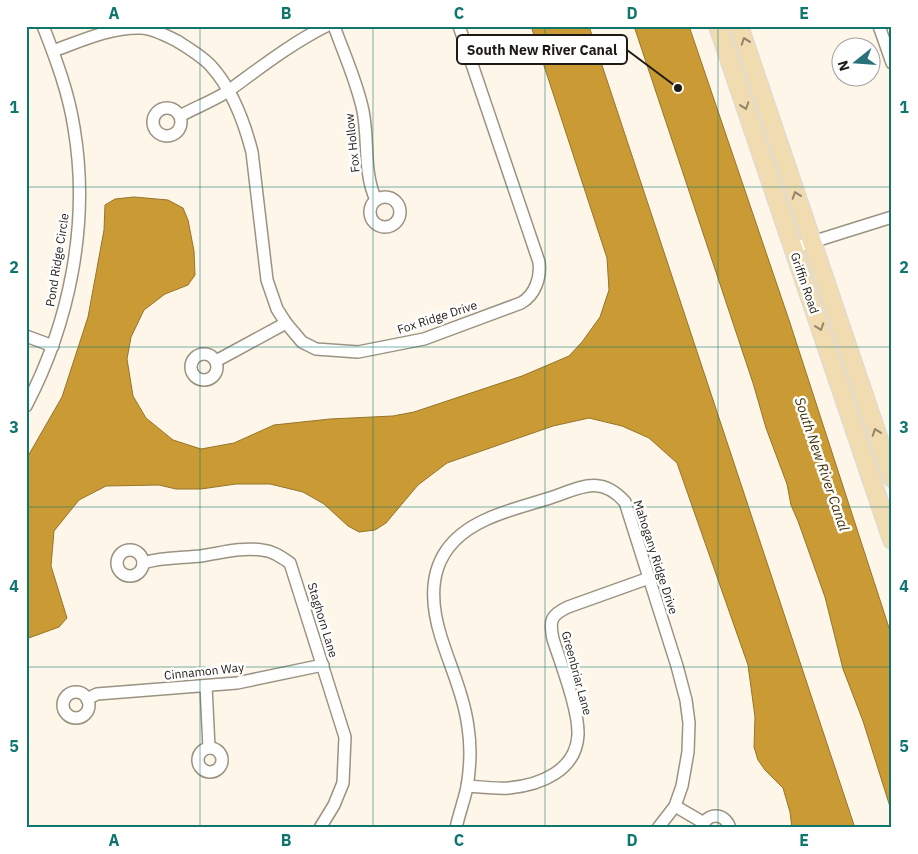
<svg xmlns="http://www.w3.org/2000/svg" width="918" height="854" font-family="'IBM Plex Sans',sans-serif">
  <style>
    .water { fill: #ca9b34; stroke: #96742a }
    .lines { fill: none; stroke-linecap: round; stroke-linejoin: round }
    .minor-casing { stroke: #9b9382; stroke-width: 14 }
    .primary-casing { stroke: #dbdad9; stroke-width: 20 }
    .minor { stroke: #fff; stroke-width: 11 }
    .primary { stroke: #f1dbb0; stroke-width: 18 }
    .oneway { stroke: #92846a }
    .grid { fill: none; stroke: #0f766e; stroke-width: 1; stroke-opacity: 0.55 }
    .labels { text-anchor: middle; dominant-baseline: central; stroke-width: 5; stroke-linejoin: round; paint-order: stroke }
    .street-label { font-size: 12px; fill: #1e1a14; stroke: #fff }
    .water-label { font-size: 14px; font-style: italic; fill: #412e02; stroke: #fff }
    .leader { fill: none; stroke: #1e1a14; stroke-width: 2 }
    .callout-dot { fill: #1e1a14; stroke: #fff; stroke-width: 2 }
    .callout { fill: #fff; stroke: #1e1a14; stroke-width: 2 }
    .callout-label { font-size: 14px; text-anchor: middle; font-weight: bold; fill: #1e1a14 }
    .neatline { fill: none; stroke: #0f766e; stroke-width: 2 }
    .grid-label { font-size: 16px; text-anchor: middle; font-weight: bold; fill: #0f766e }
  </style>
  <rect width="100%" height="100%" fill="#fef6e8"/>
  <g class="water">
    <polygon points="531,26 589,26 855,828 792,828 790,812 783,788 765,770 758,760 754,747 755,717 748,665 677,463 649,438 622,426 589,418 553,426 447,463 418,485 386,523 375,530 359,532 348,526 324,504 303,492 270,484 236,484 201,489 176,489 159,485 106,486 79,500 54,531 51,566 67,618 59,627 26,639 26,463 28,456 62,397 88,317 104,230 105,205 115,199 134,197 168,200 183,208 188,220 194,251 195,275 188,285 165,294 144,310 131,337 127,359 133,396 146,418 173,440 201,449 234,443 274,425 330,419 393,416 414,412 522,376 569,356 582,342 600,317 609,290 607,258"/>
    <polygon points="634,26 689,26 789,320 892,637 892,813 863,721 843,669 825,597 798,521 791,505 787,484 766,428 753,383"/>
  </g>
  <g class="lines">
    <defs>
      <g id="minor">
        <path d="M334 26C344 54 357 82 363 111 369 141 363 172 376 200"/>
        <polyline points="879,26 892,63"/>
        <path d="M53 51C81 41 110 27 141 28 152 28 167 36 177 41 188 48 202 56 211 66 232 89 244 121 252 152L267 280 277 309 286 323 302 342 316 349 358 352 424 339 521 303C535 295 541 278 539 262L459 26"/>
        <circle cx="167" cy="122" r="14"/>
        <path d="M180 116C194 108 218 99 231 89 261 67 292 43 326 26"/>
        <circle cx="385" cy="212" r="15"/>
        <polyline points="793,248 892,217"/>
        <polyline points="26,336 53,346"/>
        <circle cx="204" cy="367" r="13"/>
        <polyline points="216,361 286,323"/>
        <path d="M26 406C70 322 90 222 74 128 69 94 56 59 43 26"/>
        <circle cx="130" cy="563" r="13"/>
        <path d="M143 563C162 557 181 558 201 556 221 553 241 547 262 550 273 551 281 557 290 563L345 737 343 783 334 805 320 828"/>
        <polyline points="206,686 209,748"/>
        <circle cx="76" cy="705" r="13"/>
        <polyline points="87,699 97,694 237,683 323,665"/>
        <circle cx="210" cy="760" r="12"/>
        <path d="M467 786C481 787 496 789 509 788 540 785 576 771 578 735 579 710 561 664 553 639 549 620 551 615 568 607L649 578"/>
        <polyline points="675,806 704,823"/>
        <path d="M456 828C459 814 464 801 467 787 470 769 471 746 468 727 464 696 450 666 441 637 425 586 433 544 485 520 506 510 528 505 550 498 580 488 600 474 625 502L677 666 686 700 689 723 688 752 682 786 675 806 658 828"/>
        <path d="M702 828C706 812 725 812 730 828"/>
      </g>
      <g id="primary">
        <polyline points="718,26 892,540"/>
        <polyline points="739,26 892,478"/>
      </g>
    </defs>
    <use href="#minor" class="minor-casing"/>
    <use href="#primary" class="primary-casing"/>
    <use href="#minor" class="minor"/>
    <use href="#primary" class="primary"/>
  </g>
  <defs><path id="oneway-chevron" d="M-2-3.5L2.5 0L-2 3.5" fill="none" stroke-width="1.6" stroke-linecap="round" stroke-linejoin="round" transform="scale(1.25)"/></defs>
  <g class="oneway">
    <use href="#oneway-chevron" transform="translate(745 41) rotate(-109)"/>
    <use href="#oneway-chevron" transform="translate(745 106) rotate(71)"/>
    <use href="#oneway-chevron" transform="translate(796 195) rotate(-109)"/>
    <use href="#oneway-chevron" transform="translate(820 327) rotate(71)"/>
    <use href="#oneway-chevron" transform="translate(876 432) rotate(-109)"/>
  </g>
  <path class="grid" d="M200 26V828M373 26V828M545 26V828M718 26V828M26 187H892M26 347H892M26 507H892M26 667H892"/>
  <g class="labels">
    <g class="street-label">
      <text transform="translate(352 143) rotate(-96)">Fox Hollow</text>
      <text transform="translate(57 260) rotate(-81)">Pond Ridge Circle</text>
      <text transform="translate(805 283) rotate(71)">Griffin Road</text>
      <text transform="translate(437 317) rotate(-18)">Fox Ridge Drive</text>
      <text transform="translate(656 557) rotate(72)">Mahogany Ridge Drive</text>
      <text transform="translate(323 620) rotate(73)">Staghorn Lane</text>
      <text transform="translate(204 671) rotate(-6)">Cinnamon Way</text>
      <text transform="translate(577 673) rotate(75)">Greenbriar Lane</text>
    </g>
    <g class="water-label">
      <text transform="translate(822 464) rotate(71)">South New River Canal</text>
    </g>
  </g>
  <path class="leader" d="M678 88L627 50"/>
  <circle class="callout-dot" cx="678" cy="88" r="5"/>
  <rect class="callout" x="457" y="35" width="170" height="29" rx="5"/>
  <g class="callout-label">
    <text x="542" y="55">South New River Canal</text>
  </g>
  <rect width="918" height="854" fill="none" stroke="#ffffff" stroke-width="55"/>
  <g transform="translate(856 62) rotate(253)"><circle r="24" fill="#ffffff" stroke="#a5a3a1"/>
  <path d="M0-4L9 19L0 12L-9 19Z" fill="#28717a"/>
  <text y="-8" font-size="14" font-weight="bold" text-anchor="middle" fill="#1e1a14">N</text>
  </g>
  <rect x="28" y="28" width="862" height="798" class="neatline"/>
  <g class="grid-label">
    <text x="114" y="19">A</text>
    <text x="286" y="19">B</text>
    <text x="459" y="19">C</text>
    <text x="632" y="19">D</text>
    <text x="804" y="19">E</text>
    <text x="14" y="113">1</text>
    <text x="904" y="113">1</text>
    <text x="14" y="273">2</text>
    <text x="904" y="273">2</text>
    <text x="14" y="433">3</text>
    <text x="904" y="433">3</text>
    <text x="14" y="592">4</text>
    <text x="904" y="592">4</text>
    <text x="14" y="752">5</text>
    <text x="904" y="752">5</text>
    <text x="114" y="846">A</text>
    <text x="286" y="846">B</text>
    <text x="459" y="846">C</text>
    <text x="632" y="846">D</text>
    <text x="804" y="846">E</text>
  </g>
</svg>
